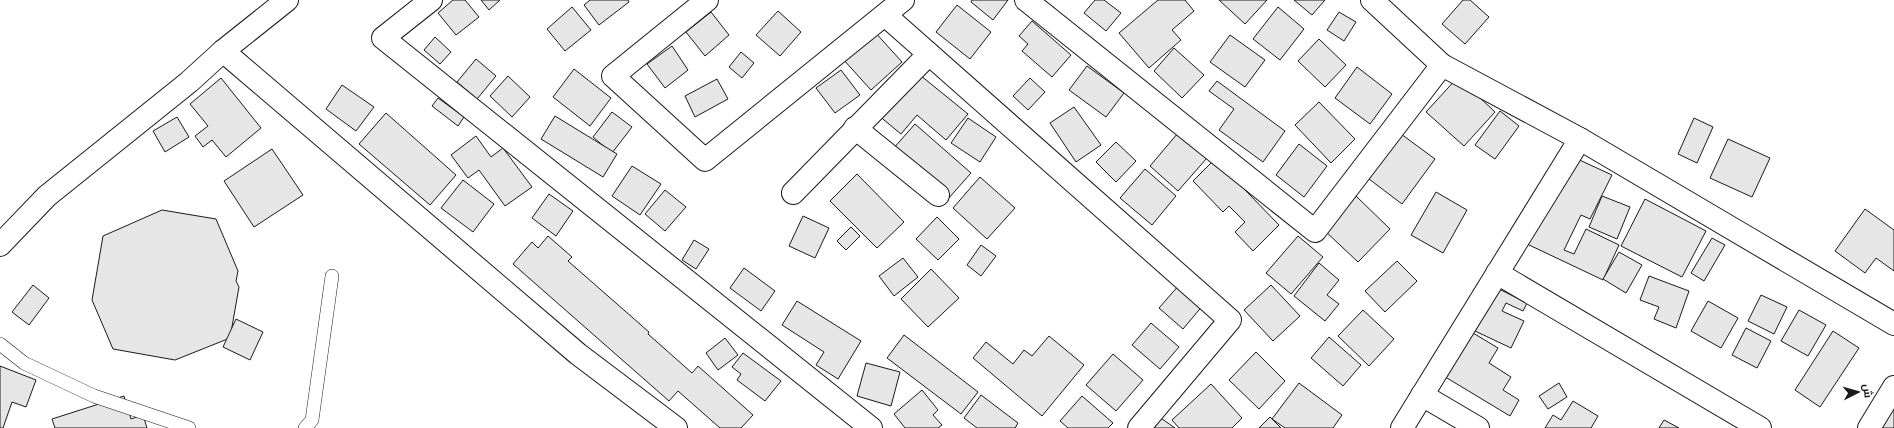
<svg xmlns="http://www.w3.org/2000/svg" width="1894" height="428" font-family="'Titillium Web',Cairo,sans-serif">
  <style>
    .building { fill: #e6e6e6; stroke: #1a1a1a }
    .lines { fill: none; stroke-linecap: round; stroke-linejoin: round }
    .service-casing { stroke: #1a1a1a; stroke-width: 14 }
    .minor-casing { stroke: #1a1a1a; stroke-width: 24 }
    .secondary-casing { stroke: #1a1a1a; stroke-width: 24 }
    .service { stroke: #fff; stroke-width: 13 }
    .minor { stroke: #fff; stroke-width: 22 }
    .secondary { stroke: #fff; stroke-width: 22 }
  </style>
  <rect width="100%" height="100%" fill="#fff"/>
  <g class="building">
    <polygon points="453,0 465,0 479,17 456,35 438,13"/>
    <polygon points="481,0 500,0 489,10"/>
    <polygon points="590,0 628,0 629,2 599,25 584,5"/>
    <polygon points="972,0 1008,0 993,20 971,2"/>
    <polygon points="1095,0 1104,0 1121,13 1106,31 1084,13"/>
    <polygon points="1158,0 1185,0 1194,11 1172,30 1181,40 1149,68 1119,33"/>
    <polygon points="1219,0 1267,0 1245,24"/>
    <polygon points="1294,0 1325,0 1312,15"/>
    <polygon points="1463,0 1470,0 1489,17 1465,44 1442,24"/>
    <polygon points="957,5 991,32 970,59 936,32"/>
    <polygon points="572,7 591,30 565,51 547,29"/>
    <polygon points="1278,7 1304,29 1280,60 1253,39"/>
    <polygon points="778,11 801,32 780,56 756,35"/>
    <polygon points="711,12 729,35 705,56 686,32"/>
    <polygon points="1339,12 1356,22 1344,41 1327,30"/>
    <polygon points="1032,21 1071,55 1052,77 1022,51 1028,44 1019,36"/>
    <polygon points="873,30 902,62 871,90 842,58"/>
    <polygon points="1230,35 1265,60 1245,87 1210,62"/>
    <polygon points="435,37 451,52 440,64 424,50"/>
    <polygon points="1319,39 1346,65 1325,87 1298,61"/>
    <polygon points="672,46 688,70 665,88 647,64"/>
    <polygon points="1174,48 1204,75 1182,98 1154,71"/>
    <polygon points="741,52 754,63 742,78 729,67"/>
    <polygon points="476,59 496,76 477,99 457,82"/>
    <polygon points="1087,66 1124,93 1106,117 1069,90"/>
    <polygon points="1357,67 1392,94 1370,124 1335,98"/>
    <polygon points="574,69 611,98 590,126 553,97"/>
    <polygon points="841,70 860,95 835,113 816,88"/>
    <polygon points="915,71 968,114 946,140 917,115 901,134 878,115"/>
    <polygon points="508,76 530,97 512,117 490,96"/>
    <polygon points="1458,77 1495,112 1464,146 1426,112"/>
    <polygon points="221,78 261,128 226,157 212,140 203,147 195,136 208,126 190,104"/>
    <polygon points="1030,78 1045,92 1028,110 1013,96"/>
    <polygon points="717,79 728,99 695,117 685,96"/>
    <polygon points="1217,81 1285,131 1263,162 1219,130 1234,109 1209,91"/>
    <polygon points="342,85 374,107 356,131 326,109"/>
    <polygon points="438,98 464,117 458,126 432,106"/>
    <polygon points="1319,102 1355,139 1331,163 1295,125"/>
    <polygon points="1074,107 1101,145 1076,162 1050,123"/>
    <polygon points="1500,111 1519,126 1495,159 1475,145"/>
    <polygon points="612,112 632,127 612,153 593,137"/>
    <polygon points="386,113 456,175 430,205 359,144"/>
    <polygon points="555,116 617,154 603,177 541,139"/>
    <polygon points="177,117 189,137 165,152 153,131"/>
    <polygon points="968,118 996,137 980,162 951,143"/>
    <polygon points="1694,118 1713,127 1697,163 1678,154"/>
    <polygon points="915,124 971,173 948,199 892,150"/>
    <polygon points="1178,133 1207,158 1178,191 1150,166"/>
    <polygon points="1401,134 1435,159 1402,204 1369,179"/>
    <polygon points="476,136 491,157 503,148 532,187 505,206 479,170 468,178 451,155"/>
    <polygon points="1728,139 1770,158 1752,197 1710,178"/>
    <polygon points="1116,142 1136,161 1116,182 1096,162"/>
    <polygon points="1299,144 1327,166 1304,197 1276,175"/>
    <polygon points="272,149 303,195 254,227 224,181"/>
    <polygon points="1573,157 1612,175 1590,219 1581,215 1564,250 1574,254 1586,229 1619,245 1603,280 1527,244"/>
    <polygon points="1215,159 1279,225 1253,251 1235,232 1245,222 1229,206 1223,212 1193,181"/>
    <polygon points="632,166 661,184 640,215 612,196"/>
    <polygon points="1145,169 1176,196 1152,225 1120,198"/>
    <polygon points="857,174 904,222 877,248 830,201"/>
    <polygon points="980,177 1015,208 987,239 953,208"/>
    <polygon points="463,180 494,204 473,232 441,208"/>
    <polygon points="665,190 686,207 665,231 645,214"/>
    <polygon points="1436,192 1467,210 1443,253 1411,235"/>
    <polygon points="549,194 573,211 556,236 532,218"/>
    <polygon points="1356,196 1390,229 1358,262 1324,230"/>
    <polygon points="1602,196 1630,207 1617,239 1589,227"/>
    <polygon points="1645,199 1706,231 1682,277 1621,246"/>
    <polygon points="1865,209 1894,230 1894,271 1876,258 1865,273 1835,251"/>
    <polygon points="162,210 216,219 238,271 236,281 239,287 230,338 175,360 113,349 92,300 103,236"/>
    <polygon points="803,216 829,228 815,258 789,246"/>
    <polygon points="937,217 959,239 938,260 916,239"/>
    <polygon points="851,227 860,236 846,250 837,241"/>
    <polygon points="548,236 572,257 568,261 649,332 648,334 692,373 698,366 753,415 741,428 720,428 678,391 669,401 513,264 532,242 538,248"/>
    <polygon points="1298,236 1323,257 1291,294 1266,273"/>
    <polygon points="1712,238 1725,245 1704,281 1691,273"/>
    <polygon points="694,240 709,249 696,269 682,260"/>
    <polygon points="981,245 996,256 981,276 967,265"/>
    <polygon points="1619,252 1642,265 1626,293 1603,279"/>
    <polygon points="903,258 918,277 894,296 879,276"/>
    <polygon points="1397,261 1417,281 1385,312 1365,291"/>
    <polygon points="1319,263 1339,280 1327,295 1339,304 1325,321 1294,296"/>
    <polygon points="744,268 775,291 761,311 730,288"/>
    <polygon points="931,269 959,298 928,327 901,299"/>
    <polygon points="1649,276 1689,291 1676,328 1654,319 1659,307 1640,300"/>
    <polygon points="1180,284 1204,304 1183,329 1159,308"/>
    <polygon points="33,285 49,298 29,325 12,312"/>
    <polygon points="1271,285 1300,316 1273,341 1244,310"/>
    <polygon points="1497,288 1527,303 1523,311 1506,303 1502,311 1524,321 1511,348 1475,331"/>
    <polygon points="1761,295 1787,307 1774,334 1748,321"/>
    <polygon points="797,301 861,341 838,379 816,365 824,352 782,325"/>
    <polygon points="1708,301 1738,318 1721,348 1691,331"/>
    <polygon points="1363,310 1394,339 1369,366 1338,336"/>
    <polygon points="1799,310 1826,325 1808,356 1781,341"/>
    <polygon points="236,319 263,332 250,360 223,347"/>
    <polygon points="1151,323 1179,347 1160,369 1132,345"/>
    <polygon points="1746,328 1771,341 1757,368 1732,355"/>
    <polygon points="1468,330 1498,348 1489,363 1511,377 1503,390 1519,400 1510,416 1442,375"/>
    <polygon points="1833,331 1859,348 1820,407 1795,390"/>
    <polygon points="904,335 978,392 961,414 887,358"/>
    <polygon points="1049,336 1084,365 1042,416 973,358 986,342 1013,364 1024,350 1032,356"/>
    <polygon points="1329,337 1361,365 1343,386 1311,358"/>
    <polygon points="725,338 738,355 718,370 706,353"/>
    <polygon points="1256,352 1285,381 1259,409 1229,380"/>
    <polygon points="743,353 781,381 765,401 737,380 741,374 732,367"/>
    <polygon points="1113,354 1143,380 1116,411 1086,385"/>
    <polygon points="866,363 900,372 891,406 857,396"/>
    <polygon points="0,366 36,380 26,407 12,402 3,428 0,428"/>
    <polygon points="1299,383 1342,415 1333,428 1285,428 1272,419"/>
    <polygon points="1559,383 1567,397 1548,409 1539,396"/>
    <polygon points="1211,384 1242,418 1232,428 1179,428 1172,420"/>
    <polygon points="922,390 938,410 933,415 942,425 938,428 905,428 894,414"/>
    <polygon points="981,395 1018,423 1015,428 977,428 964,418"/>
    <polygon points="124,396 131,419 143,415 147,428 55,428 52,419"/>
    <polygon points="1082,396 1113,423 1108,428 1068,428 1060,421"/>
    <polygon points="1573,401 1598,416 1591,428 1545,428 1553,415 1561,420"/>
    <polygon points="1885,405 1894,409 1894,428 1874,428"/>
    <polygon points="1155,414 1175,428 1145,428"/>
    <polygon points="1270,417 1281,428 1259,428"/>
    <polygon points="1664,420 1679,428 1659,428"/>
  </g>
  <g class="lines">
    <defs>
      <g id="service">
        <polyline points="0,344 24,363 94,396 189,428"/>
        <polyline points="305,428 312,420 332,276"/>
      </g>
      <g id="minor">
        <polyline points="431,0 383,38 871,428"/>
        <polyline points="707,0 613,76 705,160 903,0"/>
        <polyline points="1026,0 1315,231 1442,65"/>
        <polyline points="1372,0 1442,65 1580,139 1894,324"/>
        <polyline points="885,15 1230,320 1139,428"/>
        <polyline points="223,51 578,354 676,428"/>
        <polyline points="855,128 938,195"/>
        <polyline points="793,193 929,54"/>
        <polyline points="1497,273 1760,428"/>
        <polyline points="1422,395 1478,428"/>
        <polyline points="1402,428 1580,139"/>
        <polyline points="1869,428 1894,387"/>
      </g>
      <polyline id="secondary" points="0,245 47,196 189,82 223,51 287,0"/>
    </defs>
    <use href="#service" class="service-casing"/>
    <use href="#minor" class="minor-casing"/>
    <use href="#secondary" class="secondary-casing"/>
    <use href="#service" class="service"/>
    <use href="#minor" class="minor"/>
    <use href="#secondary" class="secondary"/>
  </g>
  <g transform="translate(1858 392) rotate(84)" stroke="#ffffff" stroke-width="3" paint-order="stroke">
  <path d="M0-3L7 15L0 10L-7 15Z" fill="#1a1a1a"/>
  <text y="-6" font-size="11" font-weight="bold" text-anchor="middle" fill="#1a1a1a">ش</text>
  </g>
</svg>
